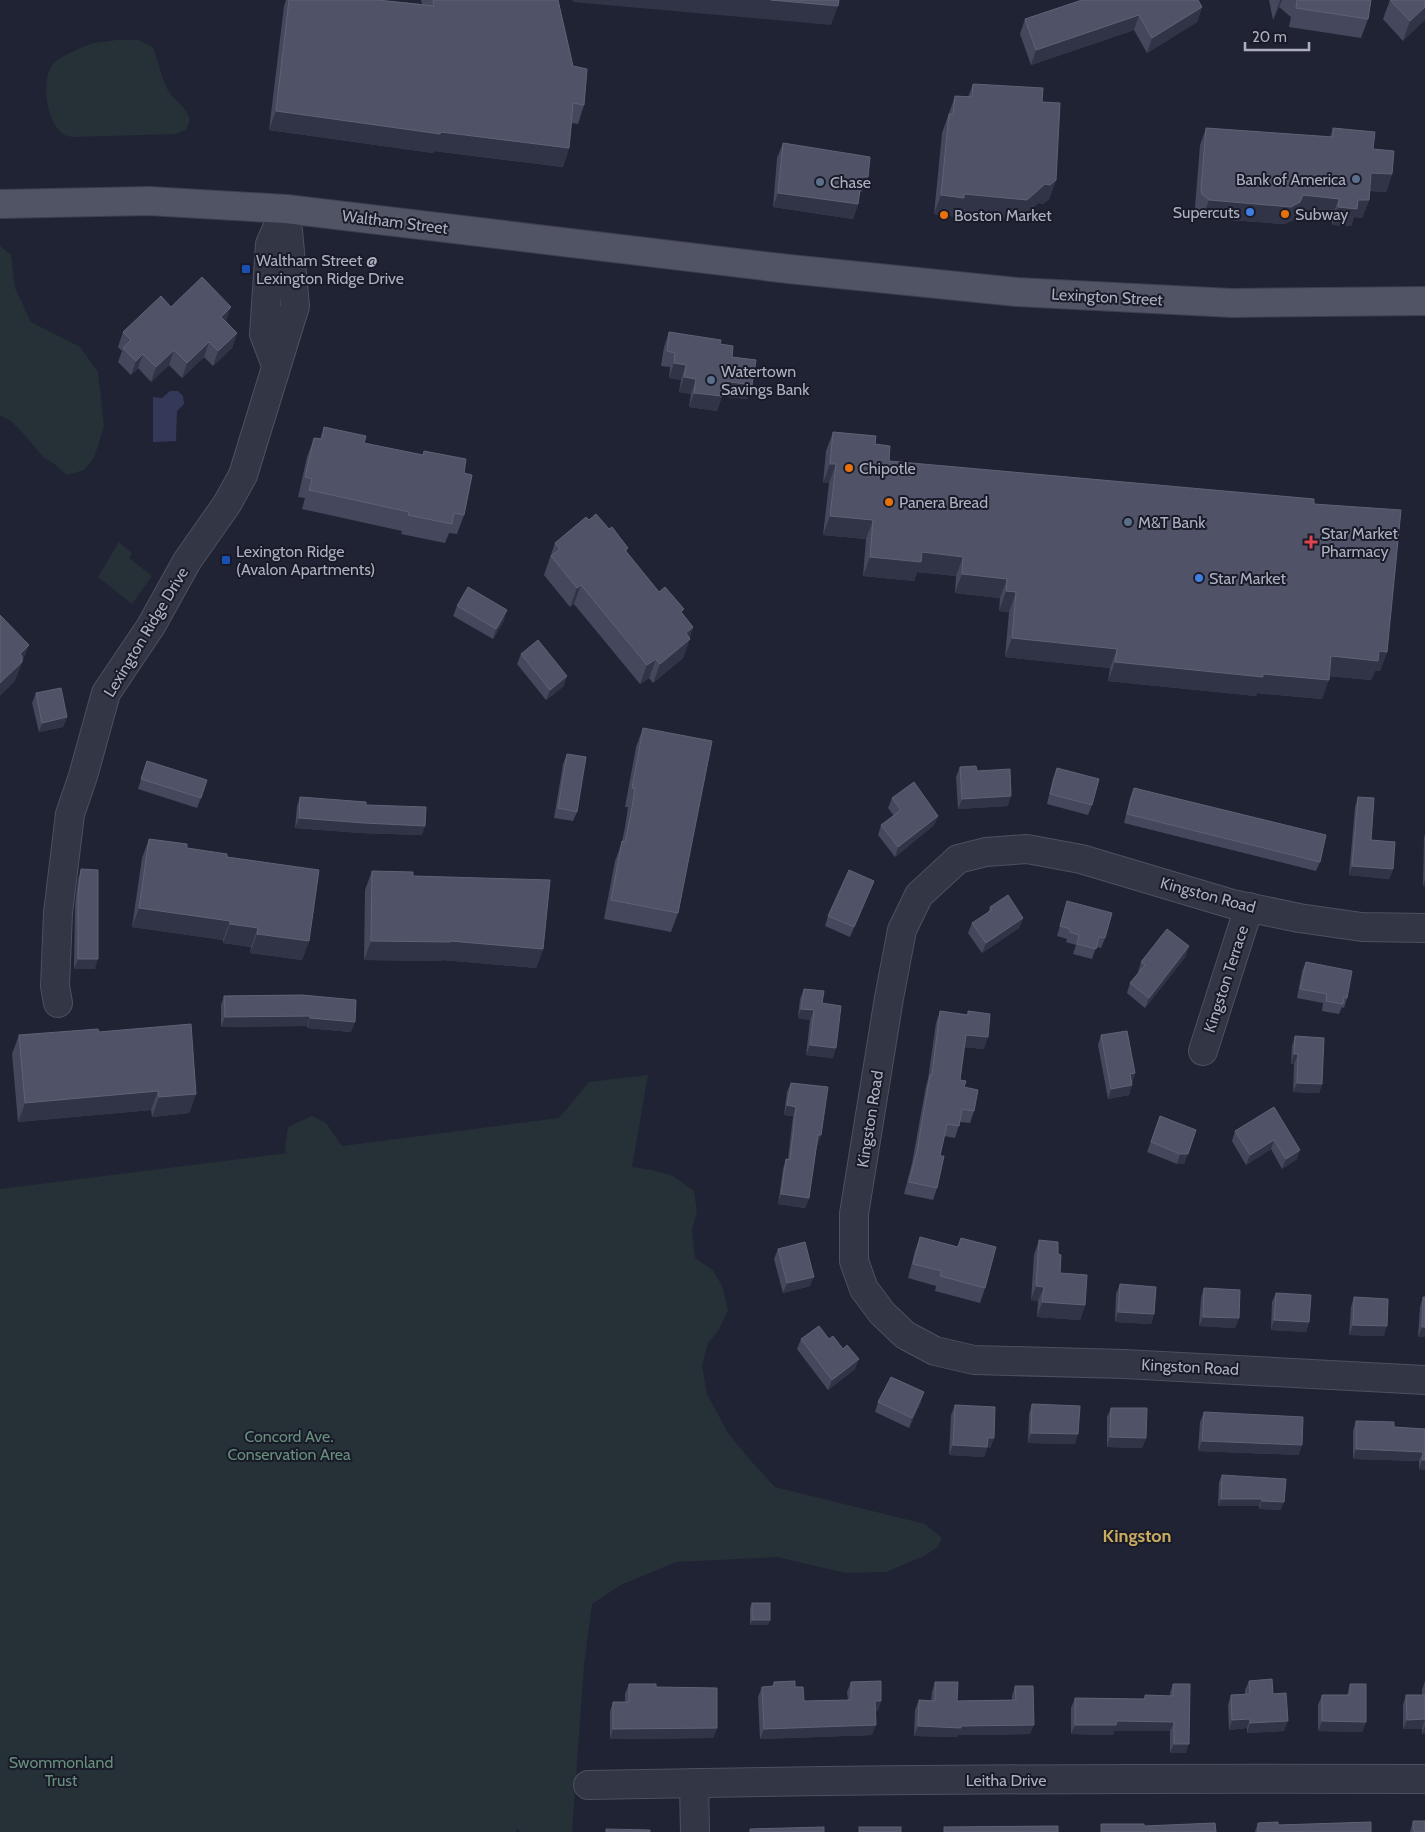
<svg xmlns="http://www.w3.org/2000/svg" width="1425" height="1832" font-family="Cabin,sans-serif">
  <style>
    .green { fill: #253137 }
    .water { fill: #353959 }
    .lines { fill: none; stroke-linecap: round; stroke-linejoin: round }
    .minor-casing { stroke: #4e505f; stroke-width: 30 }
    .major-casing { stroke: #3d3f4e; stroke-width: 30 }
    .minor { stroke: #333644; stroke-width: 28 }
    .major { stroke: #515464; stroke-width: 28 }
    .wall { fill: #45485c }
    .shaded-wall { fill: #313447 }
    .building { fill: #505367; stroke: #5f6175 }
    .service-dot { fill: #5c6f8a; stroke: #191b28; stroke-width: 2 }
    .shop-dot { fill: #3f7fe0; stroke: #191b28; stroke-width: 2 }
    .food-dot { fill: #e8710a; stroke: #191b28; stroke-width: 2 }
    .transit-dot { fill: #1a4fb4; stroke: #191b28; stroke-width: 2 }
    .health-dot { fill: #e0444e; stroke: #191b28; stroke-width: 2 }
    .labels { text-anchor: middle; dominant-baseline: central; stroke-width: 4; stroke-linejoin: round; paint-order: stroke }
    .poi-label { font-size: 16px; fill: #adafc1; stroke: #191b28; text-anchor: start }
    .street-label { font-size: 16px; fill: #adafc1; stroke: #191b28 }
    .park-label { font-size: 16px; fill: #678f7c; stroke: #191b28 }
    .neighbourhood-label { font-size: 18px; font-weight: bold; fill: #c9ac60; stroke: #191b28 }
  </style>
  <rect width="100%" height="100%" fill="#202333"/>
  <g class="green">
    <path d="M117 40H138L153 47C158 60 162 81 169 92 177 104 186 106 190 120L186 130 176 134 74 137C70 137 66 136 63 134 46 121 41 82 52 65 57 58 85 45 94 43 101 42 109 41 117 40Z"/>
    <polygon points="0,246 11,255 15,288 31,322 80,347 98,372 104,426 94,458 84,470 67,475 53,463 44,458 23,433 11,421 0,415"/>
    <polygon points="119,542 132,553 129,558 152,576 132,604 98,577"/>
    <polygon points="648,1075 632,1167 652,1170 673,1176 694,1191 697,1212 692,1230 695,1258 713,1270 722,1286 728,1310 719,1330 708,1343 702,1366 707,1394 728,1433 750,1460 775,1487 925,1524 942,1538 938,1547 924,1556 886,1572 846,1573 777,1557 676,1562 621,1585 592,1604 584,1665 572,1832 522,1832 516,1829 516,1832 0,1832 0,1189 287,1153 285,1148 288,1127 312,1116 326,1123 342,1146 559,1118 589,1082"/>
  </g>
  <polygon class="water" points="170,391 178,391 183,396 184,404 177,411 176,441 153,442 153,397 162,398"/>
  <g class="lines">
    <defs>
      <g id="minor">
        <polyline points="276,365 264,334 270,244 285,211"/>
        <polyline points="1425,928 1362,927 1299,918 1232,904 1081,859 1027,849 986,852 958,859 919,895 902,930 889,998 854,1214 854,1261 864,1289 882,1313 905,1335 935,1351 974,1360 1124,1364 1425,1380"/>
        <polyline points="58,1003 55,986 58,913 70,814 83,776 106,693 151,626 187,561 227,504 243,475 295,306 286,209"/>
        <polyline points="1203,1051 1249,907"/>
        <polyline points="694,1783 695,1832"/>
        <path d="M588 1785C867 1779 1146 1778 1425 1779"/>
      </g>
      <polyline id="major" points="0,204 149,201 286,209 789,269 1017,292 1232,303 1425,301"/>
    </defs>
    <use href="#minor" class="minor-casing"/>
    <use href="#major" class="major-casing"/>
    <use href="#minor" class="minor"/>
    <use href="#major" class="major"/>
  </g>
  <g class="wall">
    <polygon points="286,0 378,0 422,4 421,0 558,0 573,66 584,105 578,124 572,123 569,148 563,167 434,151 433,153 269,130 284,6"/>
    <polygon points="1269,0 1371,0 1368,19 1361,38 1289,27 1291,17 1279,7 1273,20"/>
    <polygon points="1390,0 1425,0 1403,41 1383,19"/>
    <polygon points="1202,7 1197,22 1147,53 1134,30 1031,65 1020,34 1025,19"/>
    <polygon points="973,84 1042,102 1056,180 1049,199 1043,204 1038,203 1020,219 958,213 957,217 934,214 942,133 955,96 968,97"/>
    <polygon points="1206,128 1330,137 1333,128 1373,149 1392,174 1386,192 1370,191 1369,200 1362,218 1354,217 1351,226 1332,225 1332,216 1297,213 1294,220 1284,224 1202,218 1196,212 1195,207 1200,145"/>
    <polygon points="783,143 862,192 860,192 858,204 853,219 773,207 777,158"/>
    <polygon points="171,307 226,321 237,333 232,348 213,366 204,357 182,378 169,365 151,382 138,368 131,375 118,362 122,351 118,347 123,332"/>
    <polygon points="669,332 720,344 732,357 752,385 747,399 722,396 717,411 689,407 691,394 679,392 681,380 669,378 670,367 661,366 664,347"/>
    <polygon points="324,427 364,443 423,455 424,451 464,473 464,515 457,534 449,533 445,543 401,534 402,531 302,509 305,498 298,497 307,457 314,438 320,439"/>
    <polygon points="833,432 875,444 889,461 1314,504 1387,652 1380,671 1375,671 1371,680 1329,676 1322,699 1257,693 1256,696 1108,681 1110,668 1005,657 1009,612 999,611 1000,598 955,593 956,576 917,572 914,581 863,576 866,539 823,535 829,483 823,483 826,451"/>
    <polygon points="589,520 609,529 628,548 626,552 659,592 682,613 693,627 683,658 653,683 649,678 640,684 574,604 570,607 544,575 555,543"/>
    <polygon points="457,606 504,620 493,639 453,616"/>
    <polygon points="521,654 564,686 546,700 517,664"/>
    <polygon points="36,693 67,717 63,727 39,732 32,703"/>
    <polygon points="643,728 678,913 671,932 604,919 615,861 622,842 625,827 628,807 625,807 636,747"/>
    <polygon points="567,754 577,812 573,821 554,818 563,764"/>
    <polygon points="147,761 201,798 197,808 138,789"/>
    <polygon points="960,767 977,771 1008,806 958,809 956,777"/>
    <polygon points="1057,768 1092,805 1088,815 1047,804 1053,778"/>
    <polygon points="1134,788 1320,862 1316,871 1124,823 1130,798"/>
    <polygon points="300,797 366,805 422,835 361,833 295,828 297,806"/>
    <polygon points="1358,797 1371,840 1393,869 1389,879 1349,875 1355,807"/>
    <polygon points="892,798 938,816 934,825 895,857 878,835 881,825 894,816 888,808"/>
    <polygon points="1425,834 1425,886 1423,886 1424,837"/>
    <polygon points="149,839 187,848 227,857 309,941 302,960 250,953 251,947 223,943 223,940 132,927 142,858"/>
    <polygon points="81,869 95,969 74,969 75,905 78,879"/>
    <polygon points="372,871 413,876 543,949 536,968 443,960 443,961 364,960 365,890"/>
    <polygon points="874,881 850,937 825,926 828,916"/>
    <polygon points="1067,901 1105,938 1101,948 1096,947 1092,959 1073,954 1076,945 1066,942 1067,939 1057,936"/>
    <polygon points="990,907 1023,918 1019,928 982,953 968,933 972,923 988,912"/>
    <polygon points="1186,956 1145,1008 1127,993 1130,983 1139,972 1138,972 1141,962"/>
    <polygon points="1306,962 1347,998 1344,1008 1342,1007 1339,1014 1322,1011 1323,1003 1297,998 1302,971"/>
    <polygon points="804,989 833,1058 806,1055 810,1020 798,1018 800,999"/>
    <polygon points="302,995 351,1032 307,1028 307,1026 221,1027 221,1005 224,996"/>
    <polygon points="940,1011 967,1015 968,1011 984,1049 964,1047 960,1080 964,1087 974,1111 970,1123 960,1122 955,1138 944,1136 940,1156 937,1188 933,1200 904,1194 912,1163 926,1086 928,1079 936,1023"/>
    <polygon points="99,1032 196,1094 189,1113 152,1117 151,1110 18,1122 12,1054 19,1035"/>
    <polygon points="1101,1035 1135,1073 1132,1083 1129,1095 1108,1099 1098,1045"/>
    <polygon points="1295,1036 1322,1084 1319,1093 1293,1092 1294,1064 1291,1064 1292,1046"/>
    <polygon points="791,1083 818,1145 817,1145 809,1198 805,1208 778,1204 783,1169 786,1159 788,1159 793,1116 784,1115 787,1092"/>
    <polygon points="1274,1107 1297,1159 1282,1169 1271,1149 1246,1165 1232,1141 1235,1131"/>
    <polygon points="1160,1116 1196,1130 1184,1164 1177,1164 1147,1152"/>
    <polygon points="920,1237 957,1247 961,1238 985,1288 980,1303 935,1291 936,1286 908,1278 915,1251"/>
    <polygon points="1039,1240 1058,1254 1060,1273 1085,1305 1080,1320 1037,1317 1038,1301 1031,1300 1034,1255"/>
    <polygon points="778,1249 810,1286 783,1293 774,1259"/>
    <polygon points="1120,1284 1154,1314 1151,1324 1115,1322 1116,1294"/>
    <polygon points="1204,1288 1239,1318 1235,1328 1199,1326 1201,1298"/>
    <polygon points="1276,1293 1309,1322 1306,1332 1271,1330 1272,1302"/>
    <polygon points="1354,1297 1384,1336 1349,1335 1351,1307"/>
    <polygon points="1423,1297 1425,1297 1425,1337 1418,1337 1420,1307"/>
    <polygon points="801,1339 829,1339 855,1369 828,1390 797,1349"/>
    <polygon points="878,1402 921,1402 909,1428 875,1412"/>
    <polygon points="1032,1404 1075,1444 1028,1443 1029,1414"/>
    <polygon points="955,1405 994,1438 990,1448 987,1448 984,1457 949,1455 951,1415"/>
    <polygon points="1111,1408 1146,1438 1142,1448 1107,1447 1107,1417"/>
    <polygon points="1204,1412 1299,1455 1198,1451 1200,1422"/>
    <polygon points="1356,1421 1394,1427 1425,1429 1425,1470 1419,1469 1419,1461 1353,1459 1353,1431"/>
    <polygon points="1222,1475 1281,1510 1259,1509 1259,1506 1218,1506 1219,1482"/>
    <polygon points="752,1603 770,1620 768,1625 750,1625 750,1608"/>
    <polygon points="1249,1681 1273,1694 1284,1731 1247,1733 1247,1728 1229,1730 1228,1705 1231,1695 1245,1695 1245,1690"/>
    <polygon points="1425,1681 1425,1734 1422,1734 1422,1729 1403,1729 1403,1705 1406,1695 1422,1695 1422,1690"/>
    <polygon points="774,1682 795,1687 804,1701 848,1700 847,1692 851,1682 878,1711 875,1711 872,1735 760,1739 758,1697 762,1687 772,1687"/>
    <polygon points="935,1682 957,1701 1012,1700 1012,1696 1015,1686 1030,1734 958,1735 958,1737 914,1736 915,1710 919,1700 931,1701 932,1692"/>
    <polygon points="629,1684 656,1687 717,1728 713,1738 610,1739 610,1711 613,1702 625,1702 625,1694"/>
    <polygon points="1173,1684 1186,1753 1170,1753 1170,1731 1114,1731 1113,1735 1071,1734 1071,1708 1075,1698 1144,1699 1145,1695 1170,1696 1170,1693"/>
    <polygon points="1350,1684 1366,1722 1362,1732 1318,1731 1318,1705 1322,1695 1347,1695"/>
    <polygon points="1413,1821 1425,1832 1410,1832"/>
    <polygon points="1258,1823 1278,1825 1371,1832 1255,1832"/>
  </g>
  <g class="shaded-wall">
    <polygon points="573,0 771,0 838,6 831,25 572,2"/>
    <polygon points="1280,0 1282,0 1279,7 1273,20"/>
    <polygon points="1202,7 1197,22 1147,53 1152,38"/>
    <polygon points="1425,7 1425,20 1403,41 1410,21"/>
    <polygon points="1139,15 1134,30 1031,65 1036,50"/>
    <polygon points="276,111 441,132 569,148 563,167 434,151 433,153 269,130"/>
    <polygon points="1371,173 1392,174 1386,192 1365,190"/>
    <polygon points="862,177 868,177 862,192 857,191"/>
    <polygon points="1056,180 1049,199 1043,204 1038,203 1020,219 958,213 957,217 934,214 941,195 1045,184"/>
    <polygon points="778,193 858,204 853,219 773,207"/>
    <polygon points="1303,195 1339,199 1332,216 1297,213 1294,220 1284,224 1202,218 1209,200"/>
    <polygon points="1358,200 1369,200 1362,218 1354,217 1351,226 1332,225 1338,207"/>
    <polygon points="231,307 226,321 215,331 221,317"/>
    <polygon points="237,333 232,348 213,366 218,351"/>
    <polygon points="209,342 204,357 182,378 187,363"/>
    <polygon points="174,350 169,365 151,382 156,367"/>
    <polygon points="143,354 138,368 131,375 136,361"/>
    <polygon points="674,363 686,365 681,380 669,378"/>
    <polygon points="684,377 696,379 691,394 679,392"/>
    <polygon points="724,381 752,385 747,399 719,396"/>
    <polygon points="694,393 722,396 717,411 689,407"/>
    <polygon points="830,464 836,464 829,483 823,483"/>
    <polygon points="830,516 873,520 866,539 823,535"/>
    <polygon points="922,552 963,557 956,576 917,572 914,581 863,576 870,557"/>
    <polygon points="962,574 1007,579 1000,598 955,593"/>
    <polygon points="581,585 574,604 570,607 577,588"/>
    <polygon points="1006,591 1016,592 1009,612 999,611"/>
    <polygon points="507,610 504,620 493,639 496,629"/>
    <polygon points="693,627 688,641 690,639 683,658 653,683 660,664 686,633"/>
    <polygon points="1012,638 1117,649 1110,668 1005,657"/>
    <polygon points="29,645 15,681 0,696 0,683 20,654"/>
    <polygon points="1379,651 1387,652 1380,671 1375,671 1371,680 1324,676 1331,656"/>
    <polygon points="656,659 649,678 640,684 647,665"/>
    <polygon points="1115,662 1263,674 1329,680 1322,699 1257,693 1256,696 1108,681"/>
    <polygon points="567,676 564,686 546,700 550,690"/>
    <polygon points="67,717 63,727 39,732 42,723"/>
    <polygon points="1011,796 1008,806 958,809 962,799"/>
    <polygon points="938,816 934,825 895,857 898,847"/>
    <polygon points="299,818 425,826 422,835 361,833 295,828"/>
    <polygon points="1352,866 1393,869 1389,879 1349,875"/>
    <polygon points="1425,879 1425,886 1423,886"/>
    <polygon points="874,881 870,891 850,937 854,927"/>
    <polygon points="139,908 230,921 223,940 132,927"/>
    <polygon points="1023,918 1019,928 982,953 986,943"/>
    <polygon points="230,924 258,928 251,947 223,943"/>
    <polygon points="257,934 309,941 302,960 250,953"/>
    <polygon points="371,941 450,941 543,949 536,968 443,960 443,961 364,960"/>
    <polygon points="1189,946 1186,956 1145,1008 1149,998"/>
    <polygon points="78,959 98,959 95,969 74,969"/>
    <polygon points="801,1009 814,1010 810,1020 798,1018"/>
    <polygon points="310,1016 307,1026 221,1027 225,1017"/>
    <polygon points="310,1018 355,1022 351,1032 307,1028"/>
    <polygon points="966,1035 988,1037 984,1049 961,1047"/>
    <polygon points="810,1045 836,1048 833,1058 806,1055"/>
    <polygon points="1294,1054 1298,1054 1294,1064 1291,1064"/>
    <polygon points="1135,1073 1132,1083 1130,1074"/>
    <polygon points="1297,1083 1322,1084 1319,1093 1293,1092"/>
    <polygon points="1132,1085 1129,1095 1108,1099 1111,1089"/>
    <polygon points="158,1091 151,1110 18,1122 25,1103"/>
    <polygon points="196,1094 189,1113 152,1117 159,1097"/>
    <polygon points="787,1105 796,1107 793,1116 784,1115"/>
    <polygon points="1196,1130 1184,1164 1177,1164 1180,1154"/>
    <polygon points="818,1135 821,1135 818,1145 814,1145"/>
    <polygon points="1274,1140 1271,1149 1246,1165 1250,1155"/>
    <polygon points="1300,1150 1297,1159 1282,1169 1286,1159"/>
    <polygon points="781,1194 809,1198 805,1208 778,1204"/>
    <polygon points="814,1277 810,1286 783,1293 787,1283"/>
    <polygon points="1036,1286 1044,1287 1038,1301 1031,1300"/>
    <polygon points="1042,1302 1085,1305 1080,1320 1037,1317"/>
    <polygon points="1118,1312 1154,1314 1151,1324 1115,1322"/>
    <polygon points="1203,1317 1239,1318 1235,1328 1199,1326"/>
    <polygon points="1274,1320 1309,1322 1306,1332 1271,1330"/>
    <polygon points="1353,1325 1387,1326 1384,1336 1349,1335"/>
    <polygon points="1422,1327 1425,1327 1425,1337 1418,1337"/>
    <polygon points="859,1359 855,1369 828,1390 832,1380"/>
    <polygon points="924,1392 921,1402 909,1428 912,1418"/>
    <polygon points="1031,1433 1078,1434 1075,1444 1028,1443"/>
    <polygon points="1110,1437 1146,1438 1142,1448 1107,1447"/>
    <polygon points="988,1438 994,1438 990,1448 987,1448 984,1457 949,1455 953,1445"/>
    <polygon points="1202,1441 1302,1445 1299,1455 1198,1451"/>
    <polygon points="1356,1449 1423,1452 1419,1461 1353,1459"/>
    <polygon points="1422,1460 1425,1460 1425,1470 1419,1469"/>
    <polygon points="1221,1499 1262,1499 1259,1506 1218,1506"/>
    <polygon points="1262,1501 1284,1502 1281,1510 1259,1509"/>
    <polygon points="752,1620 770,1620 768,1625 750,1625"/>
    <polygon points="875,1701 881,1701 878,1711 871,1711"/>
    <polygon points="1250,1719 1247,1728 1229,1730 1232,1720"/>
    <polygon points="1425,1719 1422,1729 1403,1729 1407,1720"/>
    <polygon points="1117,1721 1174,1722 1170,1731 1114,1731 1113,1735 1071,1734 1075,1725"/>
    <polygon points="1288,1721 1284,1731 1247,1733 1250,1723"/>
    <polygon points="1322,1721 1366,1722 1362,1732 1318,1731"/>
    <polygon points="876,1725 872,1735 760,1739 764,1729"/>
    <polygon points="1034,1725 1030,1734 958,1735 958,1737 914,1736 918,1726"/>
    <polygon points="1425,1725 1425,1734 1422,1734"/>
    <polygon points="717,1728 713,1738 610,1739 613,1729"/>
    <polygon points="1174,1744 1189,1744 1186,1753 1170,1753"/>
  </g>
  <g class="building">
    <polygon points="289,0 378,0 434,6 433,0 558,0 573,66 587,69 584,105 573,103 569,148 441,132 440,134 276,111"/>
    <polygon points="771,0 839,0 838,6"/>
    <polygon points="1082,0 1198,0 1202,7 1152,38 1139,15 1036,50 1025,19"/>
    <polygon points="1297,0 1371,0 1368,19 1296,8"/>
    <polygon points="1390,0 1425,0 1425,7 1410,21"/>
    <polygon points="973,84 1043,88 1042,102 1060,103 1056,180 1050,185 1045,184 1027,200 964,194 964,198 941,195 949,114 953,114 955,96 972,97"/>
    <polygon points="1206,128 1333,137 1333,128 1375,132 1373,149 1394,151 1392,174 1371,173 1369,200 1358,200 1357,209 1338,207 1339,199 1303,195 1300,202 1291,207 1209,200 1202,194 1201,189"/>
    <polygon points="783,143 870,157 868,177 862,177 858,204 778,193"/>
    <polygon points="202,277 231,307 221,317 237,333 218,351 209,342 187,363 174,350 156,367 143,354 136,361 123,348 131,340 123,332 161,296 171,307"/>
    <polygon points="669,332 721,340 720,344 733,346 732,357 756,360 752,385 724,381 722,396 694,393 696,379 684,377 686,365 674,363 675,353 667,351"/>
    <polygon points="324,427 366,436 364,443 423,455 424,451 466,459 464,473 472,475 464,515 454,513 452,524 408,515 409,512 309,490 312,479 305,477 314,438 322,439"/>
    <polygon points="833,432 876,436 875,444 890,446 889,461 1314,499 1314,504 1401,510 1387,652 1379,651 1378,661 1331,656 1329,680 1263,674 1263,677 1115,662 1117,649 1012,638 1016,592 1006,591 1007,579 962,574 963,557 922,552 921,562 870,557 873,520 830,516 836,464 830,464"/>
    <polygon points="596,514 609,529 612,527 628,548 625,550 659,592 665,587 684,609 681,612 693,627 686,633 690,639 660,664 656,659 647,665 581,585 577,588 551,556 560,549 555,543 586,517 589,520"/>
    <polygon points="468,587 507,610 496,629 457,606"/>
    <polygon points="0,615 29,645 20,654 22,656 22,662 0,683"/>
    <polygon points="538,640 567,676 550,690 521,654"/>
    <polygon points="61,688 67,717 42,723 36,693"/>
    <polygon points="643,728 712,741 678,913 611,900 622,841 625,842 632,808 635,788 632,788"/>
    <polygon points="567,754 586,757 577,812 558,808"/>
    <polygon points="147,761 207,780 201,798 141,779"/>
    <polygon points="976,766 977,771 1010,769 1011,796 962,799 960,767"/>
    <polygon points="1057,768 1099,779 1092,805 1050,794"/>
    <polygon points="914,782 938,816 898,847 881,825 901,810 892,798"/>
    <polygon points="1134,788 1326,835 1320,862 1127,814"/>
    <polygon points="300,797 366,802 366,805 426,807 425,826 364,823 299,818"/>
    <polygon points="1358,797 1374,798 1371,840 1395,842 1393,869 1352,866"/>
    <polygon points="149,839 187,844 187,848 227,854 227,857 319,870 309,941 257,934 258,928 230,924 230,921 139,908"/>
    <polygon points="81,869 98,870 98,959 78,959 78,895"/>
    <polygon points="849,870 874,881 854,927 828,916"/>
    <polygon points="372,871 413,872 413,876 550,880 543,949 450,941 450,942 371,941"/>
    <polygon points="1008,895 1023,918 986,943 972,923 992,910 990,907"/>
    <polygon points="1067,901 1112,913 1105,938 1099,937 1096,949 1077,944 1079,935 1070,932 1070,929 1060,926"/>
    <polygon points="1167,929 1189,946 1149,998 1130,983 1145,965 1141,962"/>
    <polygon points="1306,962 1352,971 1347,998 1344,997 1343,1004 1326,1001 1327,994 1300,989"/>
    <polygon points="804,989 824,991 822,1003 841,1006 836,1048 810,1045 814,1010 801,1009"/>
    <polygon points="302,995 356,1000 355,1022 310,1018 310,1016 225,1017 224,996"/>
    <polygon points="940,1011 968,1015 968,1011 990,1014 988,1037 966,1035 960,1080 966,1081 964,1087 978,1090 974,1111 962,1109 959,1126 947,1124 940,1156 944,1156 937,1188 909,1182 917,1151 930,1075 932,1075"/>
    <polygon points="191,1024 196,1094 159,1097 158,1091 25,1103 19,1035 98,1029 99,1032"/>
    <polygon points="1127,1031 1135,1073 1130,1074 1132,1085 1111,1089 1101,1035"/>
    <polygon points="1295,1036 1324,1038 1322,1084 1297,1083 1298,1054 1294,1054"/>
    <polygon points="791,1083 828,1087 821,1135 818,1135 809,1198 781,1194 786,1159 790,1160 796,1107 787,1105"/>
    <polygon points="1274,1107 1300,1150 1286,1159 1274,1140 1250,1155 1235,1131"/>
    <polygon points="1160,1116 1196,1130 1188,1154 1180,1154 1151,1142"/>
    <polygon points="920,1237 958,1247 961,1238 996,1247 985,1288 940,1276 942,1271 913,1264"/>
    <polygon points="1039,1240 1058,1242 1058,1254 1061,1255 1060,1273 1087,1275 1085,1305 1042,1302 1044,1287 1036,1286"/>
    <polygon points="805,1242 814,1277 787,1283 778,1249"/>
    <polygon points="1120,1284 1156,1287 1154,1314 1118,1312"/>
    <polygon points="1204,1288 1240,1290 1239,1318 1203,1317"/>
    <polygon points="1276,1293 1311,1295 1309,1322 1274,1320"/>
    <polygon points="1354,1297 1388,1299 1387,1326 1353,1325"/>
    <polygon points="1423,1297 1425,1297 1425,1327 1422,1327"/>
    <polygon points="819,1326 829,1339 833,1336 843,1349 847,1345 859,1359 832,1380 801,1339"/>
    <polygon points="891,1377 924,1392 912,1418 878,1402"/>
    <polygon points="1032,1404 1080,1406 1078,1434 1031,1433"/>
    <polygon points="955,1405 995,1407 994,1438 988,1438 987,1447 953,1445"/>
    <polygon points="1111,1408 1147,1408 1146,1438 1110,1437"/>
    <polygon points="1204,1412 1303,1417 1302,1445 1202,1441"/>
    <polygon points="1356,1421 1394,1422 1394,1427 1425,1429 1425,1460 1422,1460 1423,1452 1356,1449"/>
    <polygon points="1222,1475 1286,1479 1284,1502 1262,1501 1262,1499 1221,1499"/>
    <rect x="752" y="1603" width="18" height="17"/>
    <polygon points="1272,1679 1273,1694 1286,1693 1288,1721 1250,1723 1250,1719 1232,1720 1231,1695 1250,1694 1249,1681"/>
    <polygon points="795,1681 795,1687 803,1687 804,1701 851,1700 851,1682 881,1681 881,1701 875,1701 876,1725 764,1729 762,1687 774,1686 774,1682"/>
    <polygon points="935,1682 958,1682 957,1701 1016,1700 1015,1686 1033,1686 1034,1725 961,1726 961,1728 918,1726 919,1700 935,1701"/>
    <polygon points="629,1684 656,1684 656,1687 717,1688 717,1728 613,1729 613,1702 629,1702"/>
    <polygon points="1173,1684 1190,1684 1189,1744 1174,1744 1174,1722 1117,1721 1116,1725 1075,1725 1075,1698 1145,1699 1145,1695 1173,1696"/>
    <polygon points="1350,1684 1366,1684 1366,1722 1322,1721 1322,1695 1350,1695"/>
    <polygon points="1406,1695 1425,1695 1425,1719 1407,1720"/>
    <polygon points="1413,1821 1425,1821 1425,1832 1414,1832"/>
    <polygon points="1278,1822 1278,1825 1371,1822 1371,1832 1258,1832 1258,1823"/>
    <polygon points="1215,1823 1216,1832 1101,1832 1101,1824 1144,1824 1144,1826"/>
    <polygon points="1058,1826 1058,1832 944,1832 944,1827"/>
    <polygon points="824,1827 824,1832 750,1832 750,1829"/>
    <rect x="859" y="1827" width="42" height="5"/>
    <polygon points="606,1829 650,1830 650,1832 606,1832"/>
  </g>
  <g class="service-dot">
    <circle cx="1356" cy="179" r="5"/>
    <circle cx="820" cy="182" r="5"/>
    <circle cx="711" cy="380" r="5"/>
    <circle cx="1128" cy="522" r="5"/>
  </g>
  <g class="shop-dot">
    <circle cx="1250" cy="212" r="5"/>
    <circle cx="1199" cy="578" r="5"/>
  </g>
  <g class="food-dot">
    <circle cx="1285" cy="214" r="5"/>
    <circle cx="944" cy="215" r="5"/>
    <circle cx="849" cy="468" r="5"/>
    <circle cx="889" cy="502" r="5"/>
  </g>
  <g class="transit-dot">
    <rect x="241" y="264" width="10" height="10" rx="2.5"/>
    <rect x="221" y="555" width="10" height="10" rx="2.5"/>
  </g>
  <path class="health-dot" d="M1308.5 534.5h5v5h5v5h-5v5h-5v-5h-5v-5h5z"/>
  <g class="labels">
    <g class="poi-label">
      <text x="1346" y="179" text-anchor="end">Bank of America</text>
      <text x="830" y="182">Chase</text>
      <text x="1240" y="212" text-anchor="end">Supercuts</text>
      <text x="1295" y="214">Subway</text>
      <text x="954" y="215">Boston Market</text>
      <text x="256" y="260">Waltham Street @<tspan x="256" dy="18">Lexington Ridge Drive</tspan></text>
      <text x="721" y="371">Watertown<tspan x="721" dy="18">Savings Bank</tspan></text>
      <text x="859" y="468">Chipotle</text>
      <text x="899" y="502">Panera Bread</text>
      <text x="1138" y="522">M&amp;T Bank</text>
      <text x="1321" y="533">Star Market<tspan x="1321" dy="18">Pharmacy</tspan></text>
      <text x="236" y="551">Lexington Ridge<tspan x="236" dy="18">(Avalon Apartments)</tspan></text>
      <text x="1209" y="578">Star Market</text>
    </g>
    <g class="street-label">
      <text transform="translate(395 222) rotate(7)">Waltham Street</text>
      <text transform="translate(1107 297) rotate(3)">Lexington Street</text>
      <text transform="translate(146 632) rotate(-59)">Lexington Ridge Drive</text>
      <text transform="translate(1208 895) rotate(15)">Kingston Road</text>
      <text transform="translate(1226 979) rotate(-72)">Kingston Terrace</text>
      <text transform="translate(870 1119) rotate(-81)">Kingston Road</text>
      <text transform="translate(1190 1367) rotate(3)">Kingston Road</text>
      <text x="1006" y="1780">Leitha Drive</text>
    </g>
    <g class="park-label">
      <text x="289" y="1436">Concord Ave.<tspan x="289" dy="18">Conservation Area</tspan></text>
      <text x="61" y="1762">Swommonland<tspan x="61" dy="18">Trust</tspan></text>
    </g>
    <g class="neighbourhood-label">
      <text x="1137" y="1536">Kingston</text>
    </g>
  </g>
  <path d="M1245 42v8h64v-8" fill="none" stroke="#adafc1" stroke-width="2.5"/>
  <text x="1252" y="42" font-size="15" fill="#adafc1" stroke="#191b28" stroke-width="4" paint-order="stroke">20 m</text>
</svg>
